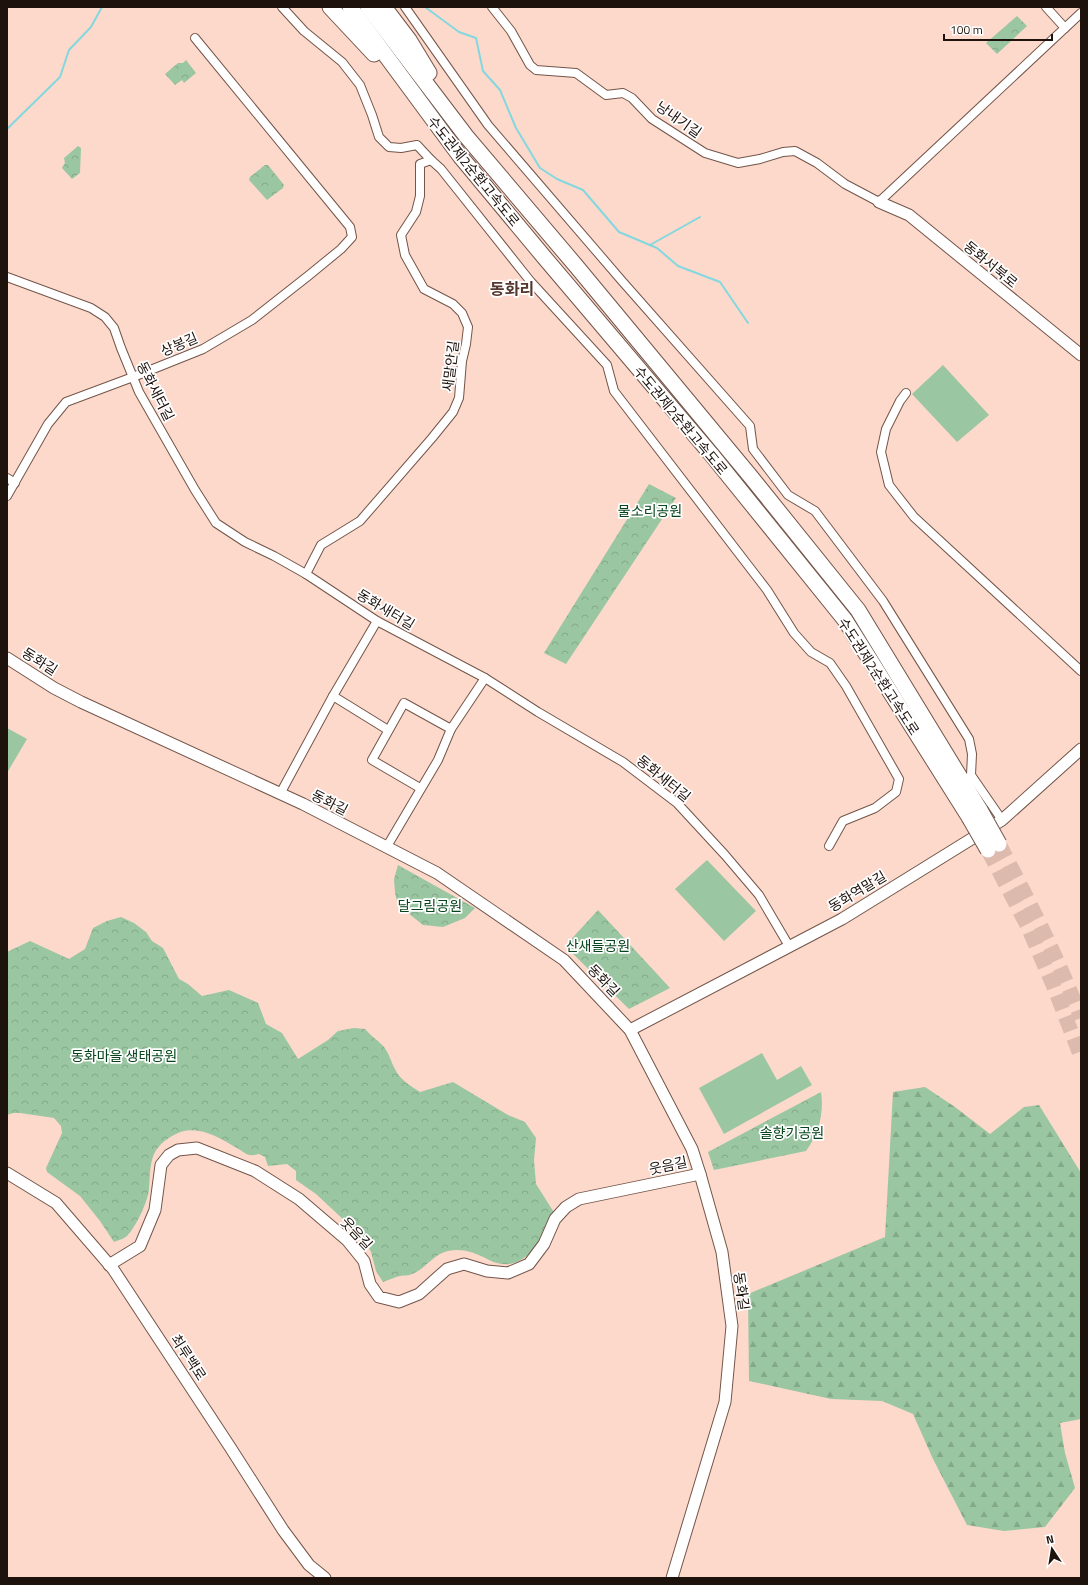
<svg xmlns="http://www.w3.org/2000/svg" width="1088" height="1585" font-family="'Titillium Web','Noto Sans KR',sans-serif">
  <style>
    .green { fill: #9ac6a1 }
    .forest { fill: url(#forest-firs) }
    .park { fill: url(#park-crowns) }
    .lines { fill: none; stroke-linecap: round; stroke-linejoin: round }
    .stream { stroke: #83d8df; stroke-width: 2 }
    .highway-tunnel { stroke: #dcbbae; stroke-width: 15; stroke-dasharray: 15 8; stroke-linecap: butt }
    .street-casing { stroke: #735549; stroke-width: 10 }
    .secondary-casing { stroke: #735549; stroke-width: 13 }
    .highway-casing { stroke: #735549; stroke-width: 17 }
    .street { stroke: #fff; stroke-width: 8 }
    .secondary { stroke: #fff; stroke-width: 11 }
    .highway { stroke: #fff; stroke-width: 15 }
    .highway-bridge-casing { stroke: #735549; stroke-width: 17; stroke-linecap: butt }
    .highway-bridge { stroke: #fff; stroke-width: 15 }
    .labels { text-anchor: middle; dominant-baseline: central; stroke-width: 3.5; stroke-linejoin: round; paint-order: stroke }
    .street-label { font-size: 14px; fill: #1e120d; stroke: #fff }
    .park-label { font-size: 14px; fill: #06441b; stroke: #fff }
    .quarter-label { font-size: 16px; font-weight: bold; fill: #55392e; stroke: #fff }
  </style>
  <defs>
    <pattern id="forest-firs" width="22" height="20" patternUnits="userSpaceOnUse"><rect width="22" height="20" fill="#9ac6a1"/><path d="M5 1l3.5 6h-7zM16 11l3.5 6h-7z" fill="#84a989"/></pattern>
    <pattern id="park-crowns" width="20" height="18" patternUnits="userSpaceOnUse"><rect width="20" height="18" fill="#9ac6a1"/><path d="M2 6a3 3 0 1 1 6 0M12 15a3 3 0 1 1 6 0" fill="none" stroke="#84a989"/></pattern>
  </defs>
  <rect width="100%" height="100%" fill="#fdd9cb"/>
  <g class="green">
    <polygon points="943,365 989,415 957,442 912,394"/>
    <polygon points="7,728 27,739 7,773"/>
    <polygon points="707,860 756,911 724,941 675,889"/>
    <polygon points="762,1053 777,1080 801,1066 812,1085 724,1134 699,1088"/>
  </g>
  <polygon class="forest" points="925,1087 955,1107 990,1134 1024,1107 1039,1105 1081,1173 1081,1419 1060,1423 1065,1453 1075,1488 1045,1527 1004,1531 967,1525 933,1459 913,1414 882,1401 831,1399 749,1381 748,1294 885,1237 893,1092"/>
  <g class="park">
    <polygon points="1017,16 1027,26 997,54 986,43"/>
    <polygon points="186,60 196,73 184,83 182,80 175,85 165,74 178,63 183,63"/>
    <polygon points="78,146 81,148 80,173 72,179 62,168 65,163 64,158"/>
    <polygon points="265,165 268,165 284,185 283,188 267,200 249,180 250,177"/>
    <polygon points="649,484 676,498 566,664 544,653"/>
    <polygon points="398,865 475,908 465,918 443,927 423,925 398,905 395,893 394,879"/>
    <polygon points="598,910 670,988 629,1009 565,946"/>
    <path d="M121 917 134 923 146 932 152 941 163 948 179 979 188 984 202 996 229 990 258 1003 266 1024 282 1033 298 1059 328 1040 338 1031 354 1028 365 1029C371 1036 379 1041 384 1047 389 1053 391 1062 395 1069 400 1080 411 1086 420 1092L453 1082 508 1115 525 1122 536 1138 534 1160 536 1184 555 1214C542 1239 524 1277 489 1260 475 1253 464 1248 448 1251 433 1254 426 1269 412 1274 409 1276 404 1275 400 1276 395 1277 389 1280 383 1282L376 1271 371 1252 362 1234 346 1222 316 1194 296 1180V1171L287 1164 268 1166 265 1157 259 1154C257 1154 253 1156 250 1155 246 1155 241 1150 237 1148 217 1136 194 1122 172 1136 148 1150 151 1166 149 1189 148 1201 136 1227 127 1236 124 1239 118 1240 114 1242L100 1221 80 1196 47 1172 46 1168 62 1133 61 1126 54 1118 20 1113H13L7 1115V952L30 941 69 959 85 949 93 928 107 921Z"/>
    <path d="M821 1092C824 1114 819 1133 806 1151L714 1170 708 1152Z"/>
  </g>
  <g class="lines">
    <g class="stream">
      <polyline points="425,7 459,32 476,38 483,71 500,90 516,128 540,168 557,179 583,190 619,232 657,248 678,266 720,282 748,323"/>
      <polyline points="7,129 60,77 69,50 91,27 102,7"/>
      <polyline points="650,245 700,217"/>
    </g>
    <g class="highway-tunnel">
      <path d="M999 844C1029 901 1058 958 1081 1018"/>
      <polyline points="988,850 1027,925 1054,987 1081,1057"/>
    </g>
    <defs>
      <g id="street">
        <polyline points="282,7 304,31 342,62 360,85 372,115 379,137 389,147 401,148 417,145 431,160 420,164 420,196 416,212 401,235 405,255 424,289 453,304 462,313 468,327 466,344 462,361 459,398 453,412 432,438 360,521 321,545 306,574"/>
        <polyline points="405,7 488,125 622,281 750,426 753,449 788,495 815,511 883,601 969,739 972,754 971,775 1002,820"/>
        <polyline points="492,7 511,31 530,65 536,70 576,73 606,95 623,93 632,98 652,119 705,153 738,163 760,159 783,152 795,151 817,163 845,184 879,202 1081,13"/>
        <polyline points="1046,7 1065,28"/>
        <polyline points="431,160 441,169 531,282 607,365 614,391 767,590 794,633 811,652 830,663 846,686 899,779 896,792 875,808 843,821 829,846"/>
        <polyline points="7,277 91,308 105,317 114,328 121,348 139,392 195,490 216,523 245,542 274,556 306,574 377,621 485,678 538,712 623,762 677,803 725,855 759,895 789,946"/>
        <polyline points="906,393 900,401 886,429 881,452 889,485 914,517 1081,671"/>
        <polyline points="7,478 15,483"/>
        <polyline points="7,496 48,424 66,402 133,377 203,349 252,320 308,276 341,249 352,237 350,227 195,38"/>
        <polyline points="333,696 388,730"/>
        <polyline points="420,788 372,760 404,703 451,729"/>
        <polyline points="280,794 333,696 377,621"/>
        <polyline points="386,848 438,760 451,729 485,678"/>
      </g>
      <g id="secondary">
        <polyline points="879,202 909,215 1081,355"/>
        <polyline points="7,658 54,688 81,702 303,804 437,873 564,960 630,1030 692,1149 700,1174 722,1252 732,1326 725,1402 672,1578"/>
        <polyline points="630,1030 842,919 910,877 1002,820 1081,749"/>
        <polyline points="7,1173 56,1203 113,1269 230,1447 283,1530 309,1565 325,1578"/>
        <polyline points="109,1265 140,1246 155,1210 161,1165 169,1155 178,1150 197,1148 255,1171 299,1199 347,1240 364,1261 370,1284 379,1297 399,1302 419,1294 447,1269 464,1264 487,1271 508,1273 529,1264 544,1244 555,1219 566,1207 579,1199 700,1174"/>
      </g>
      <g id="highway">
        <polyline points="330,7 374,54"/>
        <polyline points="350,7 460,156 544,257 711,454 845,620 969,817"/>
        <polyline points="368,7 466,136 577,267 751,477 858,610 980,810"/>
        <polyline points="384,7 409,40 429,73"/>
      </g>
    </defs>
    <use href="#street" class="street-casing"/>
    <use href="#secondary" class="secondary-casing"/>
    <use href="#highway" class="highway-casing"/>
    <use href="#street" class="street"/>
    <use href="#secondary" class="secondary"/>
    <use href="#highway" class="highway"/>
    <defs>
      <g id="highway-bridge">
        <polyline points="980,810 999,844"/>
        <polyline points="969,817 988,850"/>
      </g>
    </defs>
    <use href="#highway-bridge" class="highway-bridge-casing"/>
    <use href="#highway-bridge" class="highway-bridge"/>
  </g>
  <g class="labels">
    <g class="street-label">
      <text transform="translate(679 119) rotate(35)">낭내기길</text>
      <text transform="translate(474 171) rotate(51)">수도권제2순환고속도로</text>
      <text transform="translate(991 264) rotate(39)">동화서북로</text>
      <text transform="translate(179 344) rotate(-23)">상봉길</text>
      <text transform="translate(450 366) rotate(-83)">새말안길</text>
      <text transform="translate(156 391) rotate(63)">동화새터길</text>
      <text transform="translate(681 420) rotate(50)">수도권제2순환고속도로</text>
      <text transform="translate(386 609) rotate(31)">동화새터길</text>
      <text transform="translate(40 661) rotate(32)">동화길</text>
      <text transform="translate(879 676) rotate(57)">수도권제2순환고속도로</text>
      <text transform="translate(664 778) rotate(39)">동화새터길</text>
      <text transform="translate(330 802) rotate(27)">동화길</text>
      <text transform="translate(857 891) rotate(-31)">동화역말길</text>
      <text transform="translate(604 980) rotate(46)">동화길</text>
      <text transform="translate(668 1165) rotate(-12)">웃음길</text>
      <text transform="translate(357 1233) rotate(47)">웃음길</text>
      <text transform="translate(742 1291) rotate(82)">동화길</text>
      <text transform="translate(189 1357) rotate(57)">최루백로</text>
    </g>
    <g class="park-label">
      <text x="650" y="510">물소리공원</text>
      <text x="430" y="905">달그림공원</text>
      <text x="598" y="945">산새들공원</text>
      <text x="124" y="1055">동화마을 생태공원</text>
      <text x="792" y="1132">솔향기공원</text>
    </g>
    <g class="quarter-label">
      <text x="512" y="289">동화리</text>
    </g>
  </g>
  <rect width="1088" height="1585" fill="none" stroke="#1e120d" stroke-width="16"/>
  <g transform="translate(1052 1549) rotate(348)" stroke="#ffffff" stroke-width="3" paint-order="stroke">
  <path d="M0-3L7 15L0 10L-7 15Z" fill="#1e120d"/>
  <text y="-6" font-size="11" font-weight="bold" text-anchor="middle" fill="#1e120d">N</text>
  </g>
  <path d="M944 34v6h108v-6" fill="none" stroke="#1e120d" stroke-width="2"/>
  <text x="950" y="34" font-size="12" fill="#1e120d" stroke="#ffffff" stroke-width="3" paint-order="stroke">100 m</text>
</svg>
